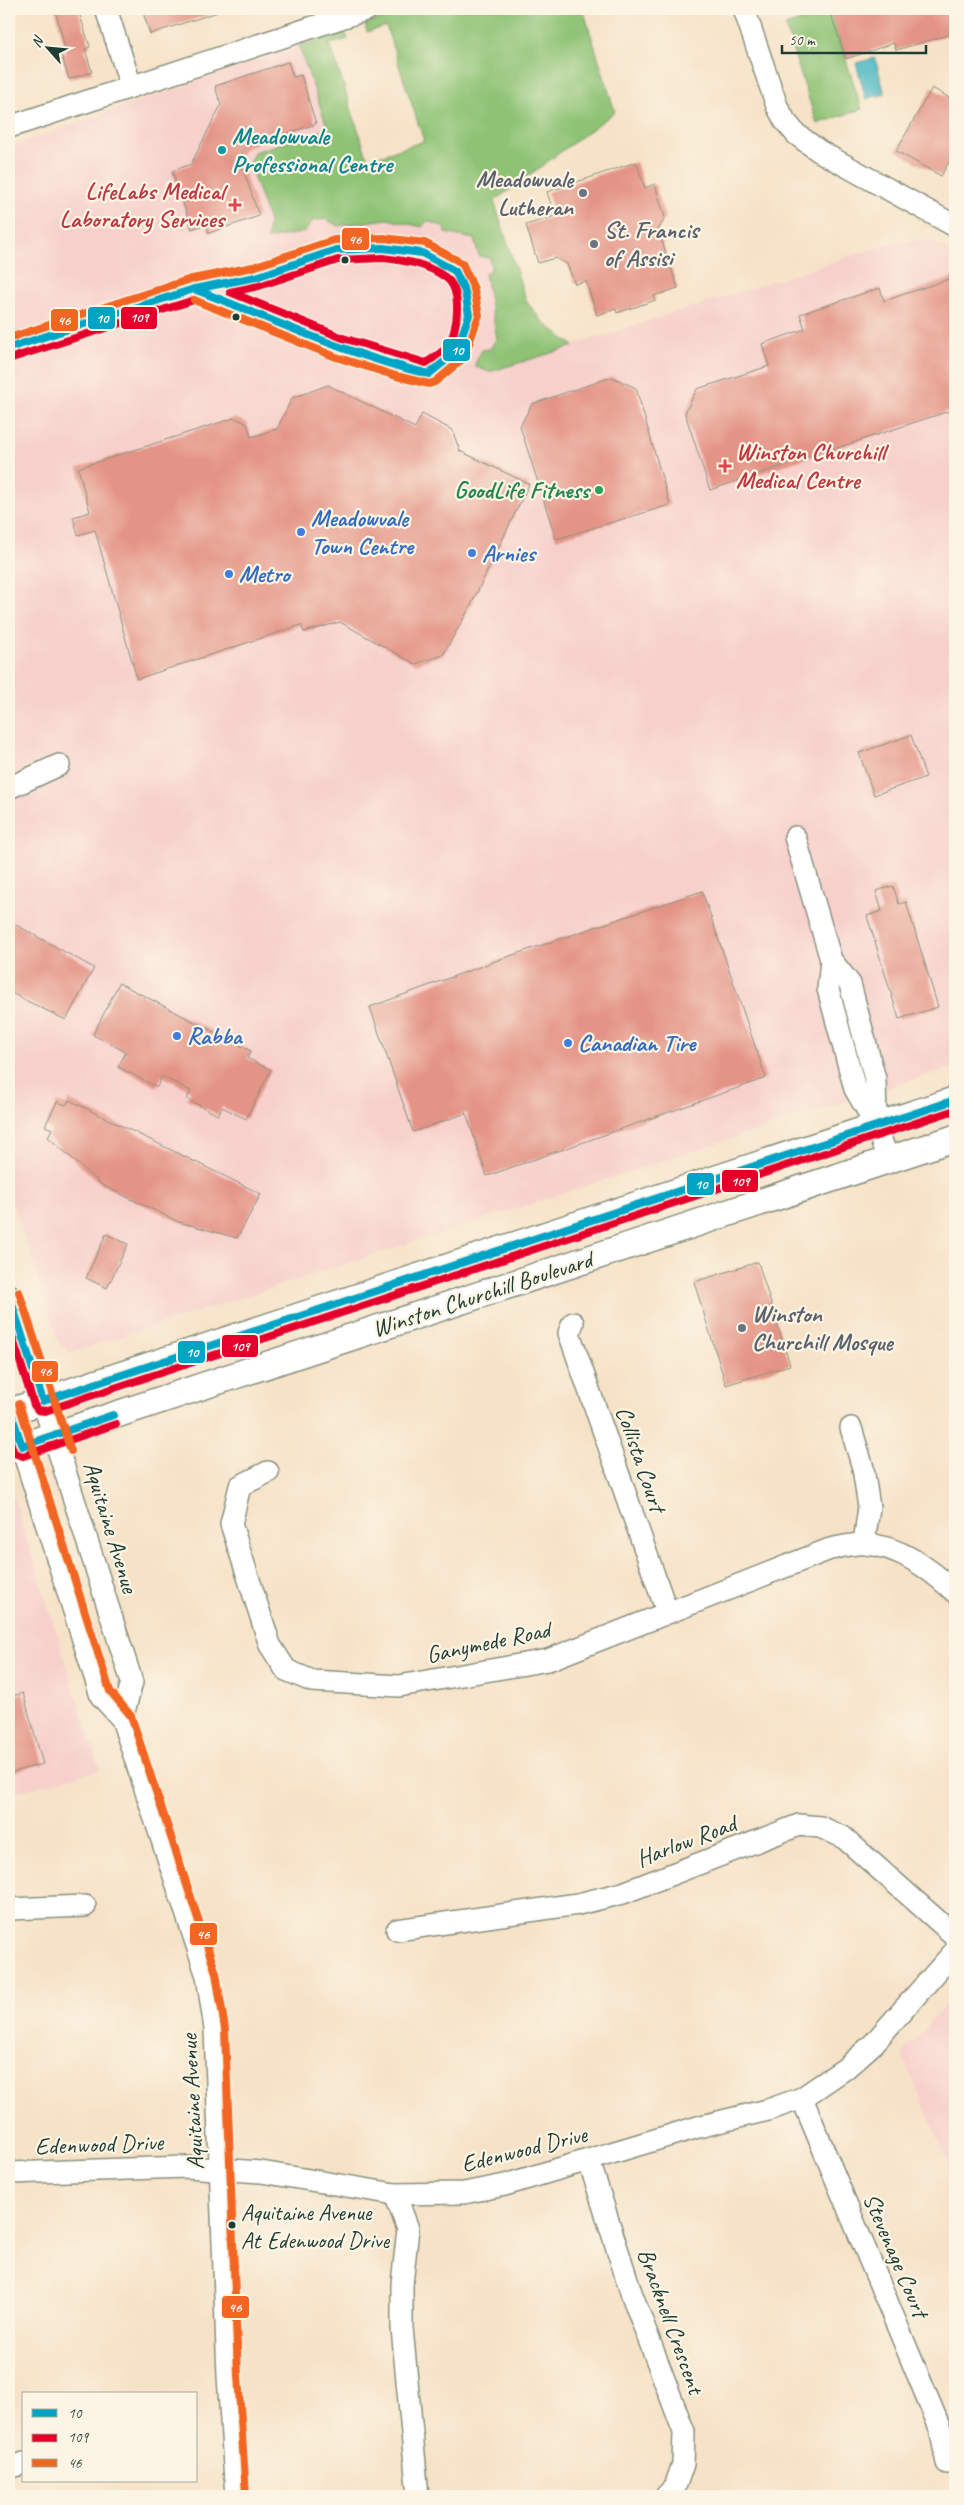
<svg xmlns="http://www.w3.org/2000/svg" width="964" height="2505" font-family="Caveat,sans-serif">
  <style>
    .built { fill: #f7d0cc }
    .green { fill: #8ec375; stroke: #568054 }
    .water { fill: #49b7c3; stroke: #347a7c }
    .building { fill: #e49486 }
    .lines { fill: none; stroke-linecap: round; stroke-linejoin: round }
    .minor-casing { stroke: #8a907e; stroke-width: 24 }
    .major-casing { stroke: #8a907e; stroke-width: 29 }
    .minor { stroke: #fff; stroke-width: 21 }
    .major { stroke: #fff; stroke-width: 26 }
    .bus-1-casing { stroke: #fcf5e5; stroke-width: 11 }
    .bus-2-casing { stroke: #fcf5e5; stroke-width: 11 }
    .bus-3-casing { stroke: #fcf5e5; stroke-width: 11 }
    .bus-1 { stroke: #02a4c6; stroke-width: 8 }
    .bus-2 { stroke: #e4002b; stroke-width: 8 }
    .bus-3 { stroke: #f26522; stroke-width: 8 }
    .culture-dot { fill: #0f9aa8; stroke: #fcf5e5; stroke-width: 2 }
    .worship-dot { fill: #6b7280; stroke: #fcf5e5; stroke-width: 2 }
    .health-dot { fill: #e0444e; stroke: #fcf5e5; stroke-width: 2 }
    .bus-dot { fill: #1f3d34; stroke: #fcf5e5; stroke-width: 2 }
    .leisure-dot { fill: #2e9e5b; stroke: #fcf5e5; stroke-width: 2 }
    .shop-dot { fill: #3f7fe0; stroke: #fcf5e5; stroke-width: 2 }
    .labels { text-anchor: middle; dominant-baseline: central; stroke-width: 4.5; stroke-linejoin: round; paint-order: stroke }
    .bus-label { font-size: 23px; fill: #1f3d34; stroke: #fcf5e5; text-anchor: start }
    .culture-label { font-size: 24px; font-weight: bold; fill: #0d838f; stroke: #fcf5e5; text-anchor: start }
    .worship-label { font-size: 24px; font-weight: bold; fill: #5b616d; stroke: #fcf5e5; text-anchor: start }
    .health-label { font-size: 24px; font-weight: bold; fill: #be3a42; stroke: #fcf5e5; text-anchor: end }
    .leisure-label { font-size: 24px; font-weight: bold; fill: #27864d; stroke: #fcf5e5; text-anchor: end }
    .shop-label { font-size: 24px; font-weight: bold; fill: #366cbe; stroke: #fcf5e5; text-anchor: start }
    .street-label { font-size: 24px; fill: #1f3d34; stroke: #fcf5e5 }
    .line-badge { stroke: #fcf5e5; stroke-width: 2 }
    .badge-label { font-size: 14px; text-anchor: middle; font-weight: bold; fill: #fff }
  </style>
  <rect width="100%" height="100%" fill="#fcf5e5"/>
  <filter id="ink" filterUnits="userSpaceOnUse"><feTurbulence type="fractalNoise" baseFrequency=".02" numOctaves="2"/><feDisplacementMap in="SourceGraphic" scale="10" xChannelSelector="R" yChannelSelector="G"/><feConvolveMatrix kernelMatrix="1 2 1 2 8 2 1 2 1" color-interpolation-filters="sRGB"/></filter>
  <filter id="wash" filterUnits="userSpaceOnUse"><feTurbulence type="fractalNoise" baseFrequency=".0096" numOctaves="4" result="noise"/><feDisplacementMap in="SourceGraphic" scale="20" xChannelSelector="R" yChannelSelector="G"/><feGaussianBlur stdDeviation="1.12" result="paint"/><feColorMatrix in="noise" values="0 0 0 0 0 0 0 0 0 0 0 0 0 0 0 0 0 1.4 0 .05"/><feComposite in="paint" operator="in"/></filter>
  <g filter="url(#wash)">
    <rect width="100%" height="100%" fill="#f6e2c7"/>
    <g class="built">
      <polygon points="299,46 328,130 249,164 269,221 267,239 305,232 312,221 326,219 338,226 387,219 422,227 427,221 446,227 446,233 474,239 479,256 490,258 497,338 490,349 489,372 898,241 932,241 955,254 955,1066 71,1353 59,1342 9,1192 9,147"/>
      <polygon points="14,1499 100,1770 9,1794 9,1500"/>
      <polygon points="955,1994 955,2178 902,2054"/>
    </g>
    <g class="green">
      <polygon points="409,9 583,9 615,112 494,201 526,301 544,323 574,346 489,372 474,366 482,350 490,349 497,338 485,274 491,270 490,258 479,256 474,239 445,233 445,227 427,221 422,227 387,219 338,226 326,219 312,221 305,232 267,239 269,221 249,164 254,152 328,129 299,46 344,31 348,39 330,44 368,160 424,141 386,26 367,32 365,24"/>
      <polygon points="830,11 862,109 817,124 785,26"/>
    </g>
    <polygon class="water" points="875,58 885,94 866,99 856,63"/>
    <g id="blocks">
      <g class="building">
        <polygon points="55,9 78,9 90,47 85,49 92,72 69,79 61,54 66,52"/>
        <polygon points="142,9 217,9 218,12 150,34"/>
        <polygon points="829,9 955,9 955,33 896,50 894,43 846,59"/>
        <polygon points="288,62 293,77 301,75 316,124 246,147 239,157 259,216 209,233 206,224 192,229 172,171 191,164 221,105 215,86"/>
        <polygon points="932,88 955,101 955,151 941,176 896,151"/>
        <polygon points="636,162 645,188 655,184 665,218 658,230 678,288 654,296 656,300 617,313 616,309 597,315 586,281 575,284 567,264 555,258 538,263 526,225 555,216 547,192"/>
        <polygon points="955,277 955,409 710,490 685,413 697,389 769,366 762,344 805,329 800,314 880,288 884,301"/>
        <polygon points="612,377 636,388 670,505 556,539 520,426 532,404"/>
        <polygon points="328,385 415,428 422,414 452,430 460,451 529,484 471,605 443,655 415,664 340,622 304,632 301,625 137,679 95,530 78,535 73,517 90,512 78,468 234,418 247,423 251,437 277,429 292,398"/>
        <polygon points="911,735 926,777 874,795 859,753"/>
        <polygon points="893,886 899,904 906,902 938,1007 899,1019 867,916 882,911 876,891"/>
        <polygon points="702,891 766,1078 487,1176 466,1113 413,1132 370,1007 501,959"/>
        <polygon points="9,921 94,968 66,1020 9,992"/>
        <polygon points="119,983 251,1051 247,1058 271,1070 246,1119 222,1107 218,1115 187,1099 191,1091 162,1076 157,1087 118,1067 126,1052 93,1035"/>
        <polygon points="69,1100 261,1194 237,1238 179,1222 102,1185 48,1137 52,1129 45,1126 57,1102 66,1105"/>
        <polygon points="106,1234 128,1244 107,1288 86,1278"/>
        <polygon points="758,1262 790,1365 726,1385 694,1282"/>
        <polygon points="23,1693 43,1764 9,1773 9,1697"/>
      </g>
    </g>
  </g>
  <g filter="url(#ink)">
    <use href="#blocks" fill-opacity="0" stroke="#8a907e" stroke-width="1"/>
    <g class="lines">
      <defs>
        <g id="minor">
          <polyline points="106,9 131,86"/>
          <polyline points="744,9 777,106 785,121 796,134 819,151 955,226"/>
          <polyline points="9,127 368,9"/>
          <polyline points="9,788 59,765"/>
          <polyline points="795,837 831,960 828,989 855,1089 876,1125 888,1160"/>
          <polyline points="831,960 850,984 875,1079 876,1122"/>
          <polyline points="9,1295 132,1682 122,1719"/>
          <polyline points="573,1323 569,1333 667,1612"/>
          <polyline points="9,1407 101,1696 122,1719 207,1976 215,2029 228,2376 236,2496"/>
          <polyline points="851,1428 863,1468 869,1507 864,1543"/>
          <path d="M268 1472 240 1486 231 1524 270 1645 286 1670 312 1681 399 1686 548 1660 830 1549C841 1547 854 1543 865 1544 900 1546 930 1569 955 1592"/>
          <polyline points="9,1909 85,1906"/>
          <polyline points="397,1930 578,1904 623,1893 799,1825 820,1827 843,1837 955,1936"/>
          <polyline points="802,2098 940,2428 947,2463"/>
          <polyline points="589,2161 632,2295 684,2432 683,2464 675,2487 666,2496"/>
          <polyline points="9,2173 186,2167 261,2172 395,2194 464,2193 505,2185 698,2127 768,2110 802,2098 846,2068 873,2044 955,1951"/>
          <polyline points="395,2194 408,2229 402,2284 402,2328 418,2496"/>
          <polyline points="9,2468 24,2463"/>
        </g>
        <g id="major">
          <polyline points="9,1412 955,1100"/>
          <polyline points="9,1450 955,1138"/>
        </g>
      </defs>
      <use href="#minor" class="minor-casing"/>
      <use href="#major" class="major-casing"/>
      <use href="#minor" class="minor"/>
      <use href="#major" class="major"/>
      <defs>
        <g id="bus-1">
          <path d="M383 248 422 253 455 271 465 292 469 315 456 352 429 374C347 355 272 319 194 289L256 277 336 250Z"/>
          <polyline points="9,348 194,289"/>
          <polyline points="9,1295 43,1401 955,1100"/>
          <polyline points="9,1407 22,1446 113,1415"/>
        </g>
        <g id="bus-2">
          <path d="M383 258C406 261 425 263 445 277 463 289 458 330 448 346 443 352 433 358 426 363L343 338 230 292 259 286 338 260Z"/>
          <polyline points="12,358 194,300"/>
          <polyline points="9,1327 34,1405 38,1410 45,1411 955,1110"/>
          <polyline points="9,1438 14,1453 23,1456 116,1424"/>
        </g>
        <g id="bus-3">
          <polyline points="192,279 253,267 334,240 384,238 425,243 462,263 474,289 479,315 464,358 435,382 429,384 396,376 336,357 194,300"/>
          <polyline points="9,338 191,279"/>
          <polyline points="19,1292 71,1451"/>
          <polyline points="19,1404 110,1691 131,1716 216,1973 225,2029 238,2375 246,2495"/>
        </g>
      </defs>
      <use href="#bus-1" class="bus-1-casing"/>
      <use href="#bus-2" class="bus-2-casing"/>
      <use href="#bus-3" class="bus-3-casing"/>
      <use href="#bus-1" class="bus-1"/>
      <use href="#bus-2" class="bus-2"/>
      <use href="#bus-3" class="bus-3"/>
    </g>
  </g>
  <circle class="culture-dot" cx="222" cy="150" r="5"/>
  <g class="worship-dot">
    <circle cx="583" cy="193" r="5"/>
    <circle cx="594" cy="244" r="5"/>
    <circle cx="742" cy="1328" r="5"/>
  </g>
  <g class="health-dot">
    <path d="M232.5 197.5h5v5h5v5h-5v5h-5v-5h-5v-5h5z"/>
    <path d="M722.5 458.5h5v5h5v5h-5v5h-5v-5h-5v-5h5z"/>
  </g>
  <g class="bus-dot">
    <circle cx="345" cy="260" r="4.5"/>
    <circle cx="236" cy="317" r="4.5"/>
    <circle cx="232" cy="2225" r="4.5"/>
  </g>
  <circle class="leisure-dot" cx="599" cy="490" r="5"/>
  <g class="shop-dot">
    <circle cx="301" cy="532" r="5"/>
    <circle cx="472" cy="553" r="5"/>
    <circle cx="229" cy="574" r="5"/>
    <circle cx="177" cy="1036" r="5"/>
    <circle cx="568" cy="1043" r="5"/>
  </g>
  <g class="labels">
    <g class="bus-label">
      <text x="241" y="2212">Aquitaine Avenue<tspan x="241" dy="28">At Edenwood Drive</tspan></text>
    </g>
    <g class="culture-label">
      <text x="232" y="136">Meadowvale<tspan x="232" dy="28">Professional Centre</tspan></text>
    </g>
    <g class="worship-label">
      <text x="573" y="179" text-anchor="end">Meadowvale<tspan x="573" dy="28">Lutheran</tspan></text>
      <text x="604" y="230">St. Francis<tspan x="604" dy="28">of Assisi</tspan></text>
      <text x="752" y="1314">Winston<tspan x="752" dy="28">Churchill Mosque</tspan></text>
    </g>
    <g class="health-label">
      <text x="224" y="191">LifeLabs Medical<tspan x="224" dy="28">Laboratory Services</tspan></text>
      <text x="736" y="452" text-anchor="start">Winston Churchill<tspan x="736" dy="28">Medical Centre</tspan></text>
    </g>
    <g class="leisure-label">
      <text x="589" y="490">GoodLife Fitness</text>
    </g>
    <g class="shop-label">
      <text x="311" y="518">Meadowvale<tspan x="311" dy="28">Town Centre</tspan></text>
      <text x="482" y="553">Arnies</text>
      <text x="239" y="574">Metro</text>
      <text x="187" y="1036">Rabba</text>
      <text x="578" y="1043">Canadian Tire</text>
    </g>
    <g class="street-label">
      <text transform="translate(482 1294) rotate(-18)">Winston Churchill Boulevard</text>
      <text transform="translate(641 1459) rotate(71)">Collista Court</text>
      <text transform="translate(111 1527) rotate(73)">Aquitaine Avenue</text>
      <text transform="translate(488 1642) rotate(-12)">Ganymede Road</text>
      <text transform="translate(686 1841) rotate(-21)">Harlow Road</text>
      <text transform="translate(192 2102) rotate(-93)">Aquitaine Avenue</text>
      <text transform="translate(99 2144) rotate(-2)">Edenwood Drive</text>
      <text transform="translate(524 2149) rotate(-14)">Edenwood Drive</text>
      <text transform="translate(896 2255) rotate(67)">Stevenage Court</text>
      <text transform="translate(671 2321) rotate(70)">Bracknell Crescent</text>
    </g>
  </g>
  <g class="line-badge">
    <rect x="341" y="227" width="29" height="24" rx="5" fill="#f26522"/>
    <rect x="120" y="306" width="38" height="24" rx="5" fill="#e4002b"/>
    <rect x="87" y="306" width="29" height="24" rx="5" fill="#02a4c6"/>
    <rect x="50" y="308" width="29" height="24" rx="5" fill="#f26522"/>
    <rect x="442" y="338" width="29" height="24" rx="5" fill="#02a4c6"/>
    <rect x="721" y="1169" width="38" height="24" rx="5" fill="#e4002b"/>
    <rect x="686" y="1172" width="29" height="24" rx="5" fill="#02a4c6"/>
    <rect x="221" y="1334" width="38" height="24" rx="5" fill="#e4002b"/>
    <rect x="177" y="1340" width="29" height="24" rx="5" fill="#02a4c6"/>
    <rect x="31" y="1360" width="28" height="23" rx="5" fill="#f26522"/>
    <rect x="189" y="1922" width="29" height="24" rx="5" fill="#f26522"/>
    <rect x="221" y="2295" width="29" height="24" rx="5" fill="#f26522"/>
  </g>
  <g class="badge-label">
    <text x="355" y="244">46</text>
    <text x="139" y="322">109</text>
    <text x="102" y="323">10</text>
    <text x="64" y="325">46</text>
    <text x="457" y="355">10</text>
    <text x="740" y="1186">109</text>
    <text x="701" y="1189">10</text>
    <text x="240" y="1351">109</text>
    <text x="192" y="1357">10</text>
    <text x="45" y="1376">46</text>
    <text x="203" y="1939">46</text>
    <text x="235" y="2312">46</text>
  </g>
  <rect width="964" height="2505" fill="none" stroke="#fcf5e5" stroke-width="30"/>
  <rect x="22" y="2392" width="175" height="90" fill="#fcf5e5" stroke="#a4ab9e"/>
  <rect x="32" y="2409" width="25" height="8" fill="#02a4c6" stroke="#a4ab9e"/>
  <text x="68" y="2418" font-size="15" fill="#1f3d34">10</text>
  <rect x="32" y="2434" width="25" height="8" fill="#e4002b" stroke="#a4ab9e"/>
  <text x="68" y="2442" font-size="15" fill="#1f3d34">109</text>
  <rect x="32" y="2459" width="25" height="8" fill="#f26522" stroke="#a4ab9e"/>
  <text x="68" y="2468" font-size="15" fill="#1f3d34">46</text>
  <g transform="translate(48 48) rotate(297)" stroke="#fcf5e5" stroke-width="4" paint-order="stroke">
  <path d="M0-4L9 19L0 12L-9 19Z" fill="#1f3d34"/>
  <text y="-8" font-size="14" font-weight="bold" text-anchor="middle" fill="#1f3d34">N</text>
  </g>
  <path d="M782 45v8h144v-8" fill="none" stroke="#1f3d34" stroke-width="2.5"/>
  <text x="789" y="45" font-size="15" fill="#1f3d34" stroke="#fcf5e5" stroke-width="4" paint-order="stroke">50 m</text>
</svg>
